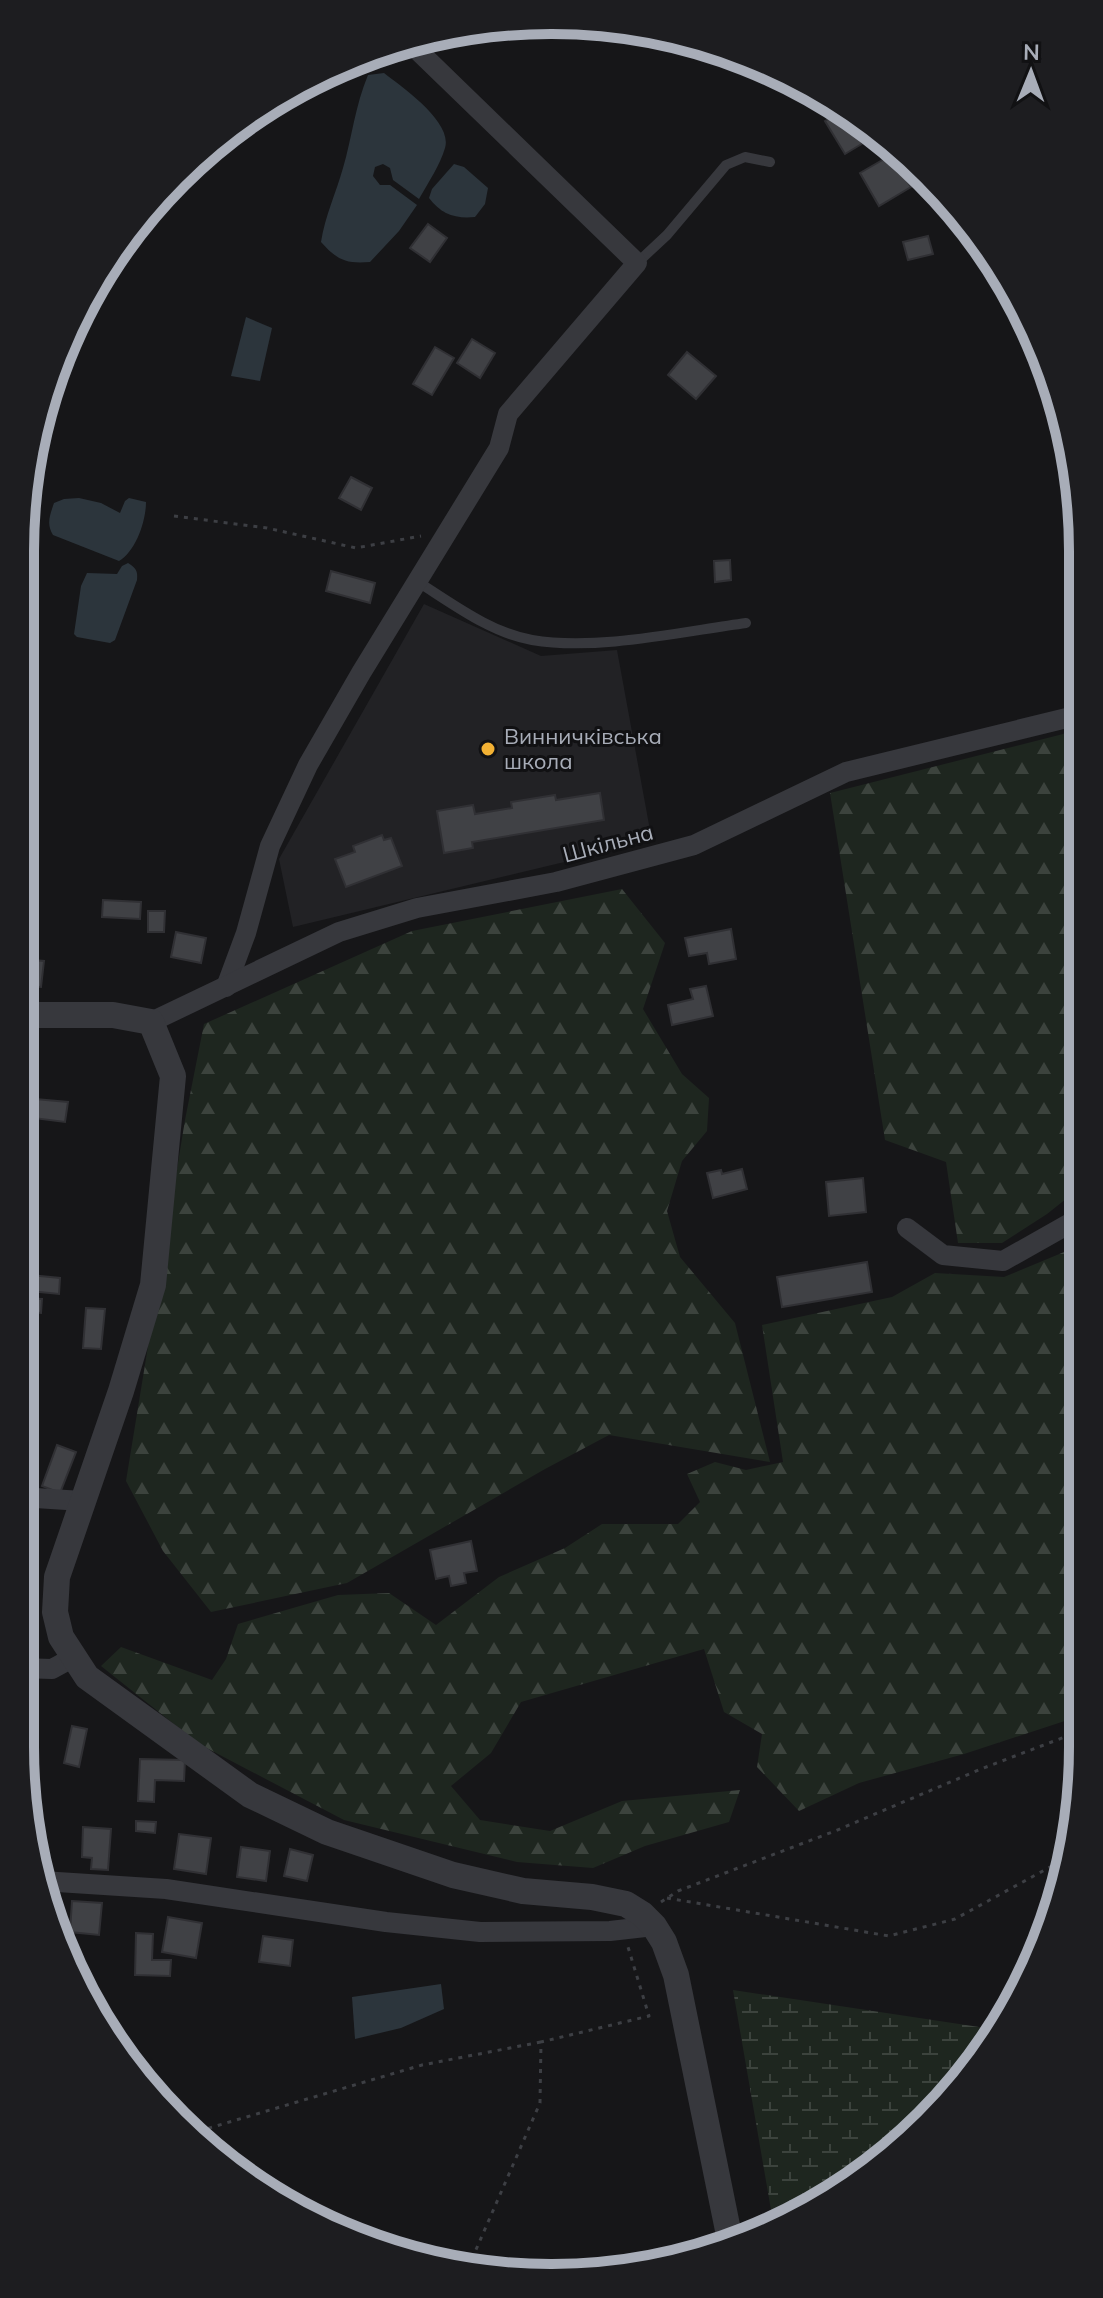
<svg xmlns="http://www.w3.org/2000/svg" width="1103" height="2298" font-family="Mulish,sans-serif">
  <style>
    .built { fill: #222225 }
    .forest { fill: url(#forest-firs) }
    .wetland { fill: url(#wetland-marsh) }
    .water { fill: #2c353c }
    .building { fill: #404145; stroke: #303034; stroke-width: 2 }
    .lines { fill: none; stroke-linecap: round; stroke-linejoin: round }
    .path { stroke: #3d3f44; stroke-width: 3; stroke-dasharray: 4 6; stroke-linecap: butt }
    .service { stroke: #37383d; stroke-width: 10 }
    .minor { stroke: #37383d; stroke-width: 20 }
    .tertiary { stroke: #37383d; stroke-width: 26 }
    .poi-dot { fill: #f2b134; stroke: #111113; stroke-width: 3 }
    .labels { text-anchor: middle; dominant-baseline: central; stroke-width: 6; stroke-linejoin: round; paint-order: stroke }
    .poi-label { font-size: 22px; fill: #a8adb8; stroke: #111113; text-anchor: start }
    .street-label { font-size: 22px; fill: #a8adb8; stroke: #111113 }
    .rim { fill: none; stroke: #a8adb8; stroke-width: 10 }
  </style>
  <defs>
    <pattern id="forest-firs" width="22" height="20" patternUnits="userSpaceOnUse" patternTransform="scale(2)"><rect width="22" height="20" fill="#1e261f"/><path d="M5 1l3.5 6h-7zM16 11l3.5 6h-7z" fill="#3c433d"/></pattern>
    <pattern id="wetland-marsh" width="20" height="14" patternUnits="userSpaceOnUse" patternTransform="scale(2)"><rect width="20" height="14" fill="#1e261f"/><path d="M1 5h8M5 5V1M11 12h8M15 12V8" fill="none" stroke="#3c433d"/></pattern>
  </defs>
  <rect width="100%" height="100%" fill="#161618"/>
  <polygon class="built" points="424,604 541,656 617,650 652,841 293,927 279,859"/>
  <g class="forest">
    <polygon points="1075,731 1079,768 1081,1187 1047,1214 1002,1243 958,1243 946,1162 885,1140 830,793"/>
    <polygon points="622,889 665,943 643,1009 682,1074 709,1098 707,1131 682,1161 667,1211 680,1257 735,1323 770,1462 609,1435 545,1469 347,1583 211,1612 163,1551 126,1481 185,1120 204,1024 412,931"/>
    <polygon points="1081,1245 1083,1715 964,1754 859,1783 799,1811 757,1767 762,1734 724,1712 704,1649 521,1702 491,1753 451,1786 480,1820 550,1831 622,1801 740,1790 729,1822 645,1846 593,1868 517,1862 344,1820 199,1744 101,1666 121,1647 212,1680 226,1659 238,1624 338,1595 389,1593 436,1625 499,1577 565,1548 602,1524 678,1524 700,1502 687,1474 715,1462 746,1470 783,1462 762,1325 892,1297 935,1273 1004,1277"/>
  </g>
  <polygon class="wetland" points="733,1990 999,2030 993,2042 928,2122 787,2223 774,2227"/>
  <g class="water">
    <path d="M384 73C402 87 453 122 445 148 440 165 428 183 419 199L393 180 390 168 383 164 375 167 373 176 380 185H390L417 205 399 231 370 262C346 264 337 260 321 242 325 216 336 193 343 168 352 137 355 106 368 75Z"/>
    <path d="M454 164 464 167 488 188 485 204 475 217C455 219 441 214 429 198L432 189Z"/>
    <polygon points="246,317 272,328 260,381 231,376"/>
    <path d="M79 498 101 503 120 513 125 501 129 498 146 502C146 521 136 551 119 561L53 535C46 524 50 515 54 503L64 499Z"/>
    <path d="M128 563C136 568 138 571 137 580L115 640 110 643 77 637 74 634 81 586 87 573 117 574 122 566Z"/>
    <polygon points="441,1984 444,2009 401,2028 355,2039 352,1997"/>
  </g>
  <g class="building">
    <polygon points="842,111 860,121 870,139 845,154 825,121"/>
    <polygon points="891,155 911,187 879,206 860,173"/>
    <polygon points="428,224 447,238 430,262 410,248"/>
    <polygon points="928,236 933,254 908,260 903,242"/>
    <polygon points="472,339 495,353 480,378 457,363"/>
    <polygon points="435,347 454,358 432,395 413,384"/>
    <polygon points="687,352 716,376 696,399 668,375"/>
    <polygon points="351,477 372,488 361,510 339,498"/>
    <polygon points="730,560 731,580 715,582 714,561"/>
    <polygon points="331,571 375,583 370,603 326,591"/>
    <polygon points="600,793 604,820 472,842 473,848 444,853 437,811 473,805 475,814 512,808 511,802 555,795 556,800"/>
    <polygon points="382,835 384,840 391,838 402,866 346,887 335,859 355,852 353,846"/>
    <polygon points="103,900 141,902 140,919 102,917"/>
    <polygon points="148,911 165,911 164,932 148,932"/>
    <polygon points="731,929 736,959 709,964 707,953 689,956 685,938"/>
    <polygon points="176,932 206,938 201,963 171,957"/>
    <polygon points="21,959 44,961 41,987 20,985"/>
    <polygon points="706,986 713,1016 672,1025 668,1005 693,999 690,989"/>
    <polygon points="35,1099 68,1102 65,1122 33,1118"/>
    <polygon points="742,1169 747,1189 713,1198 707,1173 721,1170 722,1174"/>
    <polygon points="863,1178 866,1212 829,1216 826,1182"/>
    <polygon points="867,1262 872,1292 782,1307 777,1277"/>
    <polygon points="20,1274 60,1278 59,1294 20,1290"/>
    <polygon points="20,1298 42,1299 41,1313 20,1311"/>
    <polygon points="86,1308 105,1309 101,1349 83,1348"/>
    <polygon points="57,1445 76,1452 60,1493 42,1486"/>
    <polygon points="471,1541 477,1571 464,1573 466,1583 451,1586 449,1576 436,1579 430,1550"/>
    <polygon points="72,1726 87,1729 79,1767 64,1763"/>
    <polygon points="140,1759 185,1760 184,1781 155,1780 154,1802 138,1801"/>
    <polygon points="136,1821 156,1822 155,1833 136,1831"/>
    <polygon points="83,1827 111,1829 108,1870 91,1869 92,1858 82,1857"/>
    <polygon points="179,1834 211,1838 206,1874 174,1869"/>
    <polygon points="241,1847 270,1851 266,1881 237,1877"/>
    <polygon points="290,1849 313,1855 307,1881 284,1876"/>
    <polygon points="72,1901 102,1903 99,1935 70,1932"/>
    <polygon points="168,1917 202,1923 196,1958 162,1952"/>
    <polygon points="136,1933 153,1934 152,1960 171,1960 170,1976 135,1975"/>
    <polygon points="263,1936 293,1940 290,1966 259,1962"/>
  </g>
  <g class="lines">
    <g class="path">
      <polyline points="435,41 443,32"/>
      <polyline points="174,516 267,528 356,548 421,536"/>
      <polyline points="667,1898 889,1936 955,1919 1052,1866 1069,1862"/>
      <polyline points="661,1902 678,1891 835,1831 981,1769 1083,1730"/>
      <polyline points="189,2134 422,2065 541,2042"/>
      <polyline points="468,2268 540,2103 541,2042 649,2016 628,1947"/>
    </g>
    <g class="service">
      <polyline points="637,263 667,235 726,165 745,157 770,162"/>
      <path d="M418 582C453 604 491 633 532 640 597 651 680 632 746 623"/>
    </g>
    <g class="minor">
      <polyline points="226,987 246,933 270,846 308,765 361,673 499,448 508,414 637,263 409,42"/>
      <polyline points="151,1022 339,932 417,908 556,882 694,845 846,772 1079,715"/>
      <polyline points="907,1228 943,1255 1003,1261 1081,1217"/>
      <polyline points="20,1497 82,1501"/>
      <polyline points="20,1668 52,1669 74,1657"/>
      <polyline points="42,1881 166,1889 386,1922 480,1932 610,1931 654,1926"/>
    </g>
    <polyline class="tertiary" points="20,1015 113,1015 151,1022 173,1076 153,1285 121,1391 57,1577 55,1612 61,1637 87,1677 250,1795 327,1832 453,1875 523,1891 592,1897 626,1904 642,1914 654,1926 664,1942 676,1975 730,2240"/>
  </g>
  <circle class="poi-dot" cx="488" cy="749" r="8"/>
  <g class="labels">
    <g class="poi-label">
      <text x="504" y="736">Винничківська<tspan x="504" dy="25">школа</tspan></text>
    </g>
    <g class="street-label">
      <text transform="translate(608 843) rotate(-15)">Шкільна</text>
    </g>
  </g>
  <path d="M0 0H1103V2298H0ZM551 34H552A517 517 0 0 1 1069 551V1747A517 517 0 0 1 552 2264H551A517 517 0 0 1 34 1747V551A517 517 0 0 1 551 34Z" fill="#1d1d20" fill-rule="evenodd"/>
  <path class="rim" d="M551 34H552A517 517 0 0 1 1069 551V1747A517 517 0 0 1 552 2264H551A517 517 0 0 1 34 1747V551A517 517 0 0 1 551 34Z"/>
  <g transform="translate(1031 72) rotate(1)" stroke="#111113" stroke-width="6" paint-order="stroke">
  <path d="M0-6L14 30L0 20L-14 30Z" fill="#a8adb8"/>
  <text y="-12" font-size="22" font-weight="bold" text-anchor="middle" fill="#a8adb8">N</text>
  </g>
</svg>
